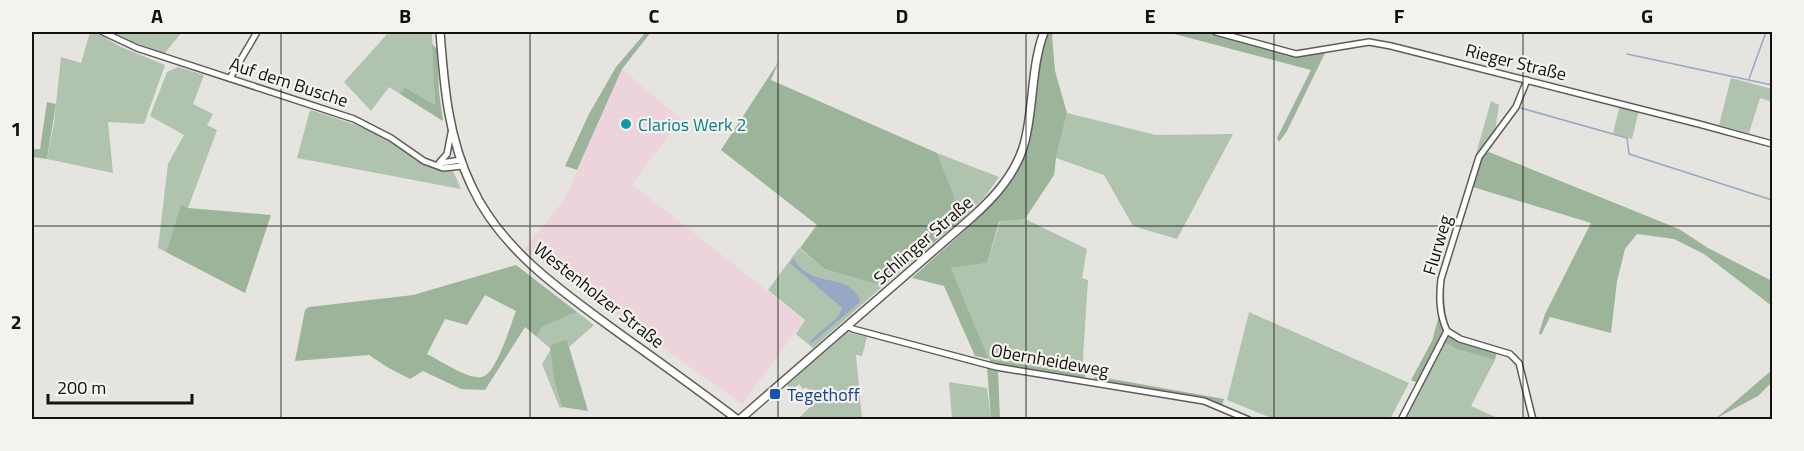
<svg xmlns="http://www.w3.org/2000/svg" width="1804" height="451" font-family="'Titillium Web',sans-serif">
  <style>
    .commercial { fill: #ecd3dc }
    .green { fill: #afc3ae }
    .forest { fill: #9cb49a; fill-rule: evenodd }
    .water { fill: #97a8c4 }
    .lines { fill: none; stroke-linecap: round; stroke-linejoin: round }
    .stream { stroke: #97a8c4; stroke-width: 1.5 }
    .street-casing { stroke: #5e5c58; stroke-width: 8 }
    .secondary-casing { stroke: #5e5c58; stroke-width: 10 }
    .street { stroke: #fff; stroke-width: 5 }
    .secondary { stroke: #fff; stroke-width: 7 }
    .grid { fill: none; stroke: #131210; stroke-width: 1.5; stroke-opacity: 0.55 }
    .culture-dot { fill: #0f9aa8; stroke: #f4f2ec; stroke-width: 2 }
    .transit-dot { fill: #1a4fb4; stroke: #f4f2ec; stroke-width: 2 }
    .labels { text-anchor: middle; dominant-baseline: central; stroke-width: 4.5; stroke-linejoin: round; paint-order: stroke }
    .street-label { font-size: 18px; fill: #131210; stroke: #f4f2ec }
    .culture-label { font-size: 18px; fill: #0d838f; stroke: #f4f2ec; text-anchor: start }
    .transit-label { font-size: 18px; fill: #164399; stroke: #f4f2ec; text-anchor: start }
    .neatline { fill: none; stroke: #131210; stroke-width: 2 }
    .grid-label { font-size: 20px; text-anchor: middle; font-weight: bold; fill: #131210 }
  </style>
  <rect width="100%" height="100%" fill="#e6e4df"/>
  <polygon class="commercial" points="622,69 681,119 632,184 804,320 742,404 524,249 565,199"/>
  <g class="green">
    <polygon points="90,32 95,32 121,47 165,65 144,124 108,122 113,173 47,159 54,123 61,57 81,63"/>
    <polygon points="114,32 182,32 164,54 131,41"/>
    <polygon points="389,32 432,32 435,105 405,87 400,94 389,87 371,111 344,82"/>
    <polygon points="178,67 204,75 193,104 213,114 207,125 217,130 188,208 181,206 166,252 158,248 168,164 184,135 150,116 167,72"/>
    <polygon points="1731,78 1772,89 1772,102 1760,98 1749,133 1719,125"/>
    <polygon points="1491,101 1499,105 1496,125 1497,128 1476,154"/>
    <polygon points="1620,105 1639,110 1632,139 1613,133"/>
    <path d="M310 110C336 118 362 126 386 138 410 151 425 169 453 171L461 189 297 158Z"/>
    <polygon points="1067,113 1156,135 1233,134 1177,239 1133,226 1104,175 1056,158"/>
    <polygon points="937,153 999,177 984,198 963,218"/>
    <polygon points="1025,219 1087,249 1082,278 1088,280 1082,374 989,359 951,268 987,263 1000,222"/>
    <polygon points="799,248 824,269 883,286 813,348 796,334 805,320 768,290"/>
    <polygon points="577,312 594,325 569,347 567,339 550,345 551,349 554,380 562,407 560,408 542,364 551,349 537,337 542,327"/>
    <polygon points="1249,312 1409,383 1390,419 1274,419 1227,400"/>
    <polygon points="847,332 867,337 862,356 856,355 862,419 798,419 817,400 806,387 803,389 799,384 792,390 786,384"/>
    <polygon points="1444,342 1456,349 1495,360 1471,406 1500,419 1405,420"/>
    <polygon points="949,382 987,388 991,419 952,419"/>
  </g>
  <g class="forest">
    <polygon points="646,32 651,32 622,69 577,170 565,166 589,114 616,67"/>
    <path d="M1046 32H1054L1052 36 1055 71 1067 113 1056 158 1054 175 1025 219 999 222 987 263 951 268 989 359 1082 374 1085 375V379L995 364 991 363 989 359 975 356 944 286 912 278C948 244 1015 194 1027 144 1036 107 1033 68 1046 32Z"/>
    <polygon points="1167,32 1208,32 1296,57 1325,53 1287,131 1279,142 1277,138 1311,70"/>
    <polygon points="432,44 437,49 439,92 443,121 400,94 405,87 435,105"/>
    <polygon points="779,61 771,80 937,153 963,218 883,286 824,269 800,248 817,225 721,150"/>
    <polygon points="47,102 56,104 47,159 32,157 32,149 40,149"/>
    <polygon points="1489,152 1679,229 1708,248 1772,281 1772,306 1704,254 1674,239 1637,234 1625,249 1617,281 1611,333 1550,317 1541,335 1539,333 1545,314 1591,223 1473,187 1481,157"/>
    <polygon points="181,205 188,208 271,215 245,293 166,252"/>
    <path d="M516 265 577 312 542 327 537 337 525 327 485 390 461 389 423 371 410 379 387 367 369 355 295 361 305 310 309 307 413 295ZM485 295 516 311C511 324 496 375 482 377 469 380 439 360 427 354L445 319 467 325Z"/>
    <polygon points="1439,316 1445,331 1418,383 1411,380 1432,341"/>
    <polygon points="1449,335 1497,351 1495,360 1456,349 1444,342"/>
    <polygon points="567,339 569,347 588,411 562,407 554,380 550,345"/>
    <polygon points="987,368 998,372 1000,419 991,419"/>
    <polygon points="1772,370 1772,382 1758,396 1715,419"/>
    <polygon points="1095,376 1224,399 1222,405 1204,400 1094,381"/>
  </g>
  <path class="water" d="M793 258C811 290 846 271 860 299L859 303 812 343 810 342 812 339 838 317 842 308 790 263Z"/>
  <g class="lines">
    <g class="stream">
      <polyline points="1627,54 1772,85"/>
      <polyline points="1749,79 1766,32"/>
      <polyline points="1521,108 1627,138 1629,154 1772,200"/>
    </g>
    <defs>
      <g id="street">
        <polyline points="103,32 137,48 354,119 391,138 424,161 443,168 463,166"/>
        <polyline points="1216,32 1296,54 1369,42 1391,46 1699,124 1772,144"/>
        <polyline points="230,78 257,32"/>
        <path d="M1527 80 1516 107 1479 157 1441 279C1439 297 1439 314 1447 331L1460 339 1510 354 1519 363 1533 420"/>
        <polyline points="439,163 447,154 451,133"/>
        <polyline points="441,163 461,160"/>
        <polyline points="847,326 853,329 996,367 1204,401 1249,420"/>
        <polyline points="1401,420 1447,331"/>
      </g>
      <g id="secondary">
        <path d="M440 32C444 85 448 138 472 187 502 252 567 295 623 336 662 364 700 391 738 420"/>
        <path d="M739 420 970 219C994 198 1017 173 1025 141 1034 104 1031 67 1044 32"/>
      </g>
    </defs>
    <use href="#street" class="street-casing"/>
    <use href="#secondary" class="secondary-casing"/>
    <use href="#street" class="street"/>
    <use href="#secondary" class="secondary"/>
  </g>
  <path class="grid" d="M281 32V420M530 32V420M778 32V420M1026 32V420M1274 32V420M1523 32V420M32 226H1772"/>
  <circle class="culture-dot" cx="626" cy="124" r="6"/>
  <rect class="transit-dot" x="769" y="388" width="12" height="12" rx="3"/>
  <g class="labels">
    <g class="street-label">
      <text transform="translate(1516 62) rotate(14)">Rieger Straße</text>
      <text transform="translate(289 82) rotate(18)">Auf dem Busche</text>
      <text transform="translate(923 240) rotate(-41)">Schlinger Straße</text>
      <text transform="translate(1437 245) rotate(-74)">Flurweg</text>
      <text transform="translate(599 295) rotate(38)">Westenholzer Straße</text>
      <text transform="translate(1050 360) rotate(10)">Obernheideweg</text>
    </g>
    <g class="culture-label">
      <text x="638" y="124">Clarios Werk 2</text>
    </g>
    <g class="transit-label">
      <text x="787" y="394">Tegethoff</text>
    </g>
  </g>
  <rect width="1804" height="451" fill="none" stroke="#f4f2ec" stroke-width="66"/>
  <path d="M48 394v9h144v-9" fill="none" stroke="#131210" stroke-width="3"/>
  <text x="57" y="394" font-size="18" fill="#131210" stroke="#f4f2ec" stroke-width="4.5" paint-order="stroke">200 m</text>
  <rect x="33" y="33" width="1738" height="385" class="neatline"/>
  <g class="grid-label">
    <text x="157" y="23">A</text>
    <text x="405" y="23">B</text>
    <text x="654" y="23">C</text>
    <text x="902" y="23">D</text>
    <text x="1150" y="23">E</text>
    <text x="1399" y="23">F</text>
    <text x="1647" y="23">G</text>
    <text x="16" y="136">1</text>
    <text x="16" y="329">2</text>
  </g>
</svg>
